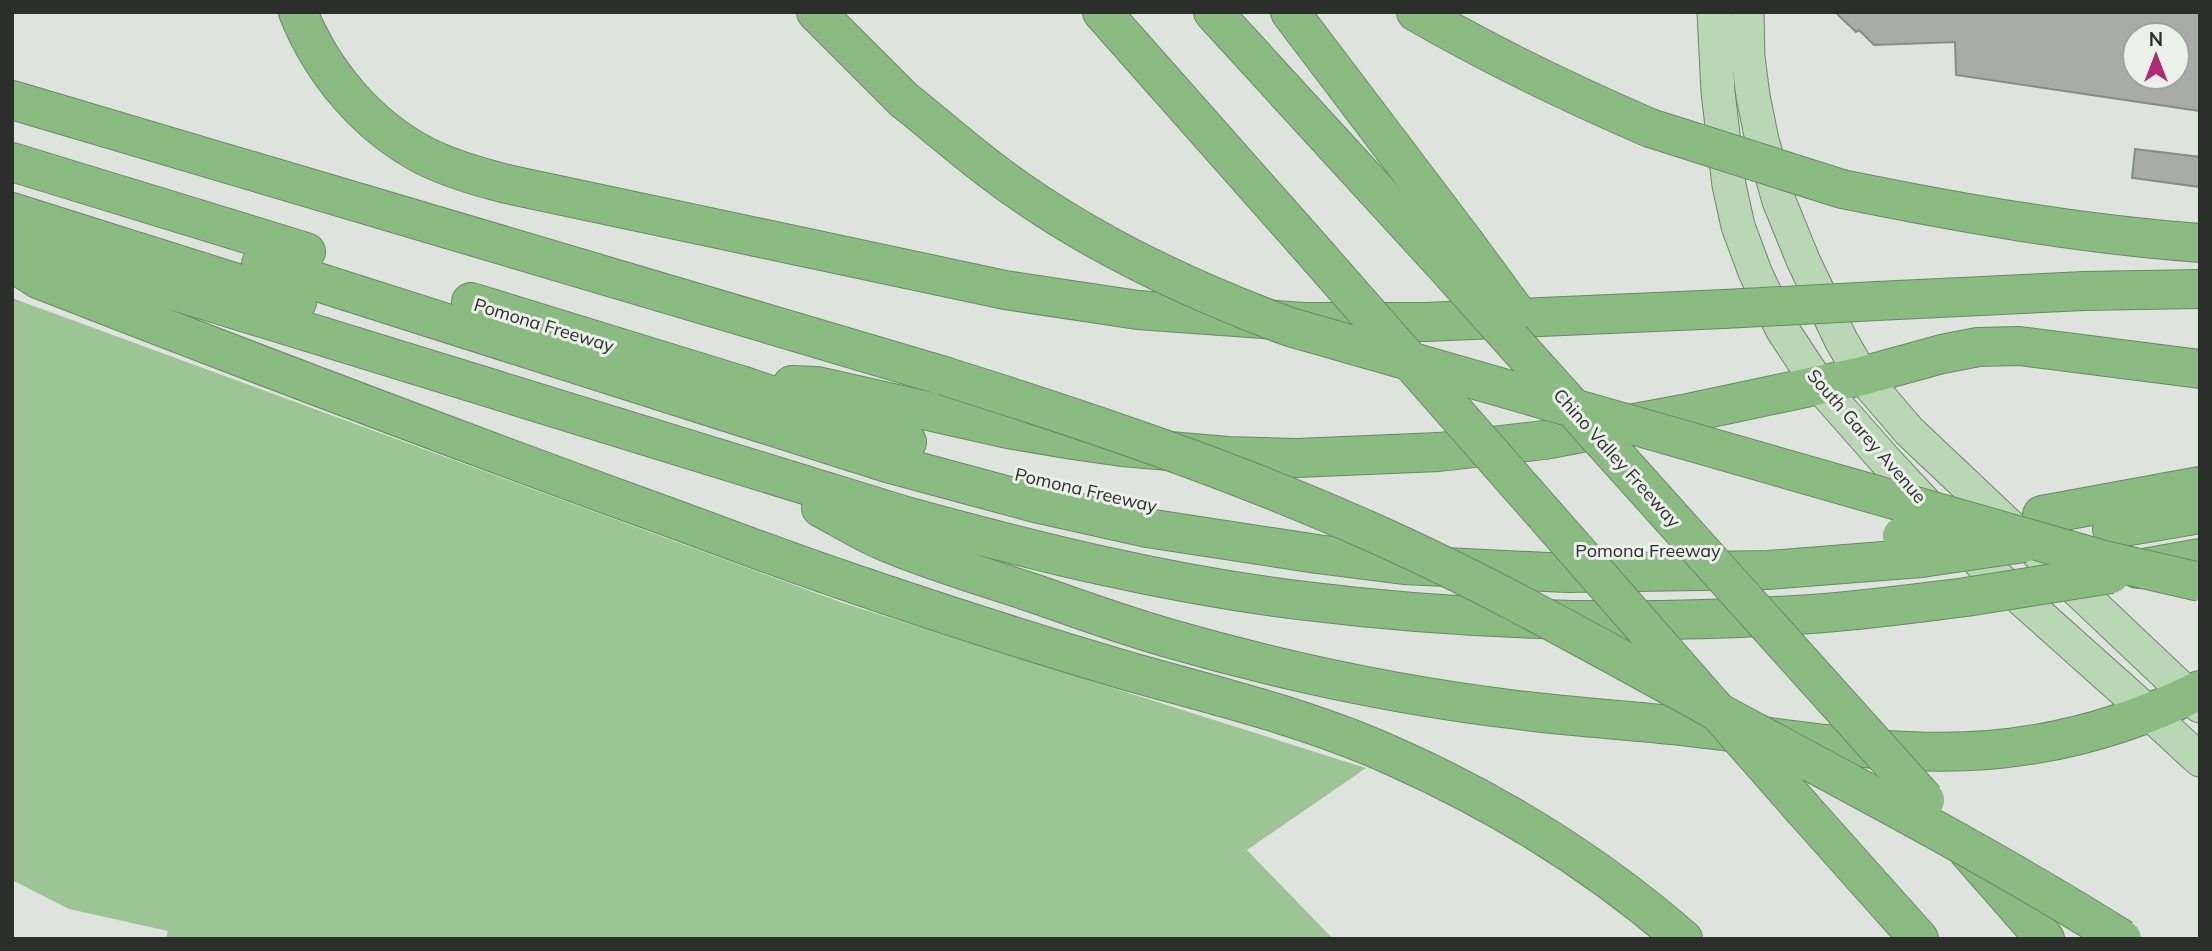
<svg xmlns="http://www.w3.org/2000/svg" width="2212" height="951" font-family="Mulish,sans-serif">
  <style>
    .green { fill: #9cc495 }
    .building { fill: #a8aba7; stroke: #888c88; stroke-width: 2; fill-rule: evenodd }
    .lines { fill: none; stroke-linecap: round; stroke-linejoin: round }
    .major-casing { stroke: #698a64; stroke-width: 35 }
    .highway-casing { stroke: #698a64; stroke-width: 40 }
    .major { stroke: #b9d7b4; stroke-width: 33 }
    .highway { stroke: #8abc82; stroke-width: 38 }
    .highway-bridge-casing { stroke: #698a64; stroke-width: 40; stroke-linecap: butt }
    .highway-bridge { stroke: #8abc82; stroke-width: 38 }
    .labels { text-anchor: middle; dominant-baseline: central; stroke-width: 6; stroke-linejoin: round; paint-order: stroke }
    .street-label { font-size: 18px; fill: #2c2e2c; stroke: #ecf0eb }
  </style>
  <rect width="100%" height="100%" fill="#dfe3de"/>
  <polygon class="green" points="12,298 843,603 1366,768 1247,850 1332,938 166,939 168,931 69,909 12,880"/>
  <g class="building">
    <path d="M1835 12H2200V111L1956 75 1955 42 1874 45 1859 30 1856 32ZM2135 35H2177V77H2135Z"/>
    <polygon points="2135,149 2200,157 2200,187 2132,178"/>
  </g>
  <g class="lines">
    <defs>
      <g id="major">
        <polyline points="1714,12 1718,92 1729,185 1738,226 1755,272 1782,329 1819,385 1885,460 1981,563 2149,713 2200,760"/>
        <polyline points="1747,12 1748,57 1753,96 1762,140 1779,201 1803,260 1841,340 1862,376 1909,431 2200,706"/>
      </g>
      <g id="highway">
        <path d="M298 12C322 72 367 126 425 156 451 169 479 177 507 184L1005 290 1138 310 1304 322H1425L1724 309"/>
        <polyline points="816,12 904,100"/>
        <polyline points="1102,12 1302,238"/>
        <polyline points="1213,12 1440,260"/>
        <polyline points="1290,12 1465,243"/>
        <path d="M1416 12C1492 56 1569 93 1650 128"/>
        <polyline points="12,100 944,376"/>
        <polyline points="12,162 306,252"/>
        <path d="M1842 189C1960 213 2079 234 2200 243"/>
        <polyline points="12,212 297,302"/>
        <path d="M12 241 906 516C1037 552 1170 585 1306 601 1468 621 1632 625 1795 615 1852 612 1909 604 1966 597"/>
        <path d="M12 262 38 279C236 356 433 431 633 504 703 529 772 556 843 580 936 612 1030 642 1124 670 1216 696 1310 718 1397 758 1500 804 1598 865 1683 939"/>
        <polyline points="261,264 887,463 1035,503 1147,528 1317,554 1404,565 1567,573 1768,570 1921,558"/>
        <polyline points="1877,301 2084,291 2200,289"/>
        <polyline points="471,302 741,385 907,442"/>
        <polyline points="792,385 817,386 1008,429 1073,440 1122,447 1228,456 1297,458 1439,452 1544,440 1683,414 1862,376 1942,354 1978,347 2019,346 2200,369"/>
        <path d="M821 508C844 520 867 535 891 544 937 563 985 577 1033 593 1078 609 1122 625 1168 638 1282 671 1400 696 1518 710 1572 717 1627 720 1682 726 1783 737 1886 758 1988 750 2061 744 2134 723 2200 690"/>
        <polyline points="2042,515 2200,486"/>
        <polyline points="2112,529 2200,514"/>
        <polyline points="2138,569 2200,558"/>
        <polyline points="1803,809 1919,939"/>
        <polyline points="1968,851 2045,939"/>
      </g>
    </defs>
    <use href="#major" class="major-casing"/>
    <use href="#highway" class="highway-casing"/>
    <use href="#major" class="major"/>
    <use href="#highway" class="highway"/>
    <defs>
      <g id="highway-bridge">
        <path d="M904 100C942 130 978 163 1018 190 1102 249 1195 292 1290 327L2104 560 2200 582"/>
        <polyline points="1650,128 1842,189"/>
        <polyline points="1302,238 1803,809"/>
        <polyline points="1465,243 1515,311"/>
        <polyline points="1440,260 1925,800"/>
        <polyline points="1724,309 1877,301"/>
        <path d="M944 376C1091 422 1236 471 1376 534 1506 592 1630 665 1755 732 1879 799 2003 864 2122 939"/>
        <polyline points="1902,536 1960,529"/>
        <polyline points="1921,558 2024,543"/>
        <polyline points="1966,597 2111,574"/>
      </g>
    </defs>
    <use href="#highway-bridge" class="highway-bridge-casing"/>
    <use href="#highway-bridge" class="highway-bridge"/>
  </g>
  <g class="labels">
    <g class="street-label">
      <text transform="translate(544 325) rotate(17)">Pomona Freeway</text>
      <text transform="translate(1867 436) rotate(49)">South Garey Avenue</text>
      <text transform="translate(1617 458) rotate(48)">Chino Valley Freeway</text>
      <text transform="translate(1086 490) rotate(13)">Pomona Freeway</text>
      <text x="1648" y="550">Pomona Freeway</text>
    </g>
  </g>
  <rect width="2212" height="951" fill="none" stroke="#2c2e2c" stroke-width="28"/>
  <g transform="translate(2156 56)"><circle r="33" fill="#ecf0eb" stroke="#9fa29f" stroke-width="2"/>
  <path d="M0-5L12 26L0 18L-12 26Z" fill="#ae2b75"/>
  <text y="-10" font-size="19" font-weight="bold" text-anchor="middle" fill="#2c2e2c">N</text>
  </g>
</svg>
